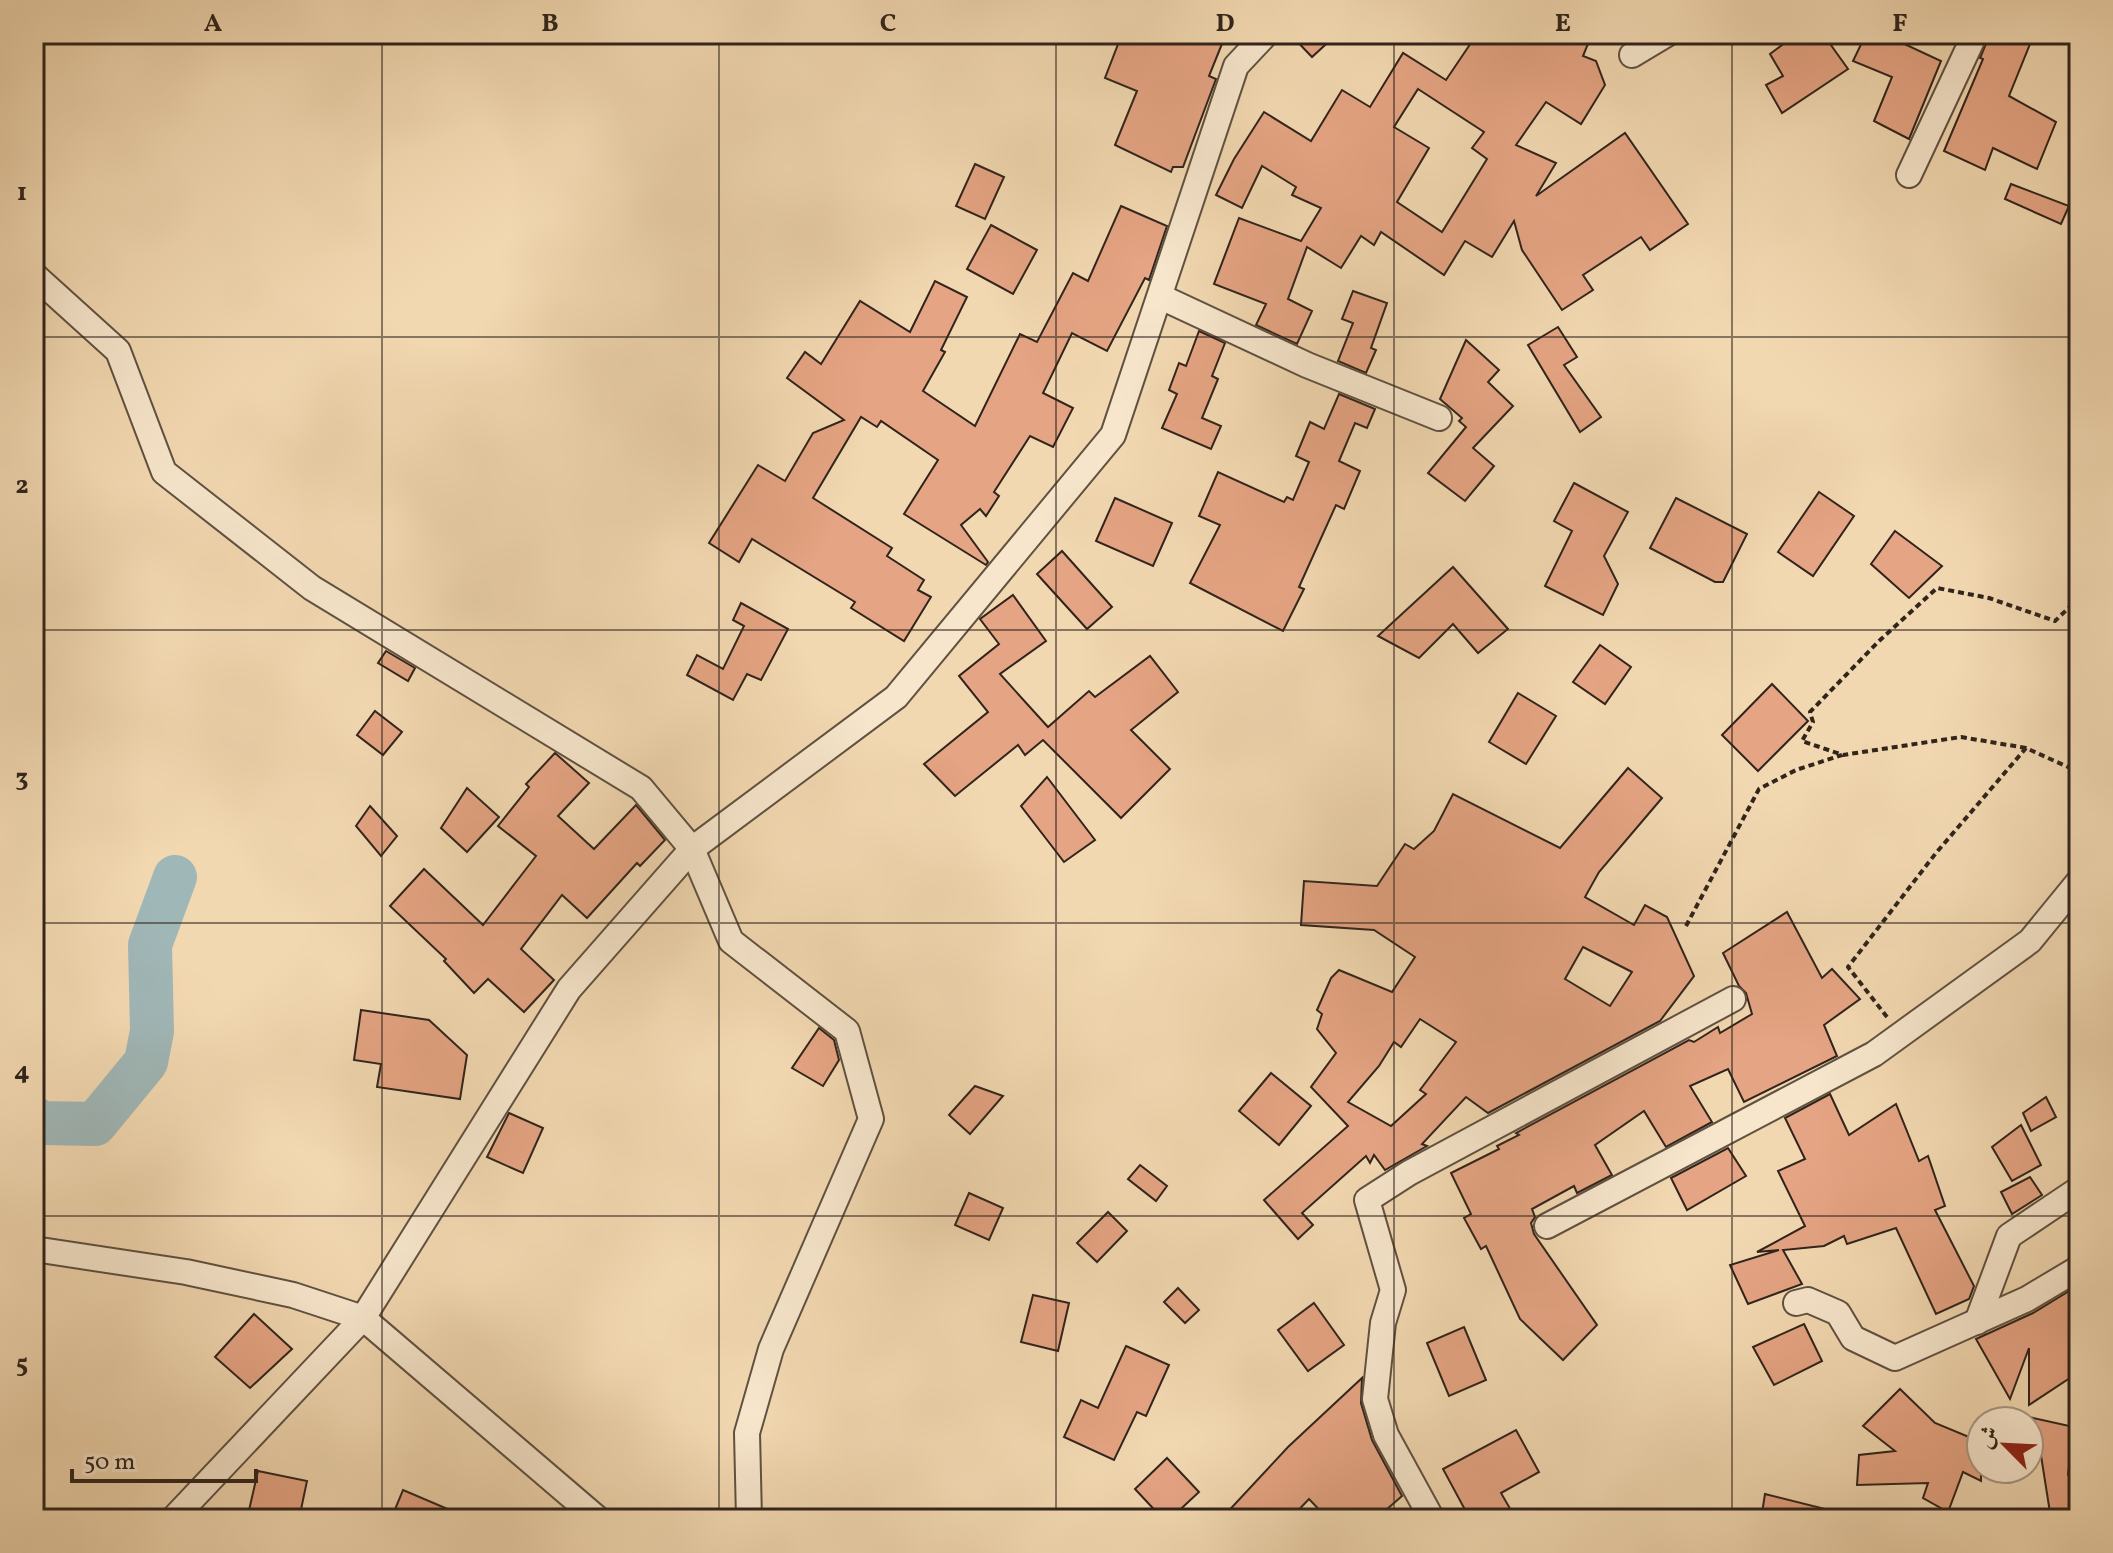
<svg xmlns="http://www.w3.org/2000/svg" width="2113" height="1553" font-family="Vollkorn,Amiri,serif">
  <style>
    .lines { fill: none; stroke-linecap: round; stroke-linejoin: round }
    .river { stroke: #a0b7b7; stroke-width: 44 }
    .building { fill: #e5a483; stroke: #30241c; stroke-width: 2; fill-rule: evenodd }
    .street-casing { stroke: #605141; stroke-width: 28 }
    .path { stroke: #30241c; stroke-width: 4; stroke-dasharray: 6 4; stroke-linecap: butt }
    .street { stroke: #f7e6cc; stroke-width: 24 }
    .grid { fill: none; stroke: #30241c; stroke-width: 2; stroke-opacity: 0.55 }
    .neatline { fill: none; stroke: #30241c; stroke-width: 3 }
    .grid-label { font-size: 26px; text-anchor: middle; font-weight: bold; fill: #30241c }
  </style>
  <rect width="100%" height="100%" fill="#f2d8b1"/>
  <filter id="stains"><feTurbulence type="fractalNoise" baseFrequency=".0025" numOctaves="4"/><feColorMatrix values="0 0 0 0 .2 0 0 0 0 .09 0 0 0 0 .02 0 0 0 .5 -.17"/></filter>
  <radialGradient id="worn" r=".72"><stop offset=".6" stop-color="#630" stop-opacity="0"/><stop offset="1" stop-color="#630" stop-opacity=".3"/></radialGradient>
  <g class="lines">
    <polyline class="river" points="34,1118 42,1123 95,1124 146,1062 152,1031 150,945 175,877"/>
  </g>
  <g class="building">
    <polygon points="1122,34 1226,34 1209,76 1216,79 1183,167 1173,167 1171,172 1115,145 1137,91 1105,78"/>
    <polygon points="1290,34 1337,34 1312,57"/>
    <path d="M1477 34H1592L1583 56 1596 61 1605 85 1581 124 1546 102 1516 145 1556 163 1536 196 1625 133 1688 224 1650 250 1641 237 1583 275 1593 290 1562 310 1522 250 1514 221 1492 257 1465 241 1444 275 1381 232 1374 245 1361 236 1341 268 1307 247 1288 299 1312 311 1297 344 1256 325 1266 304 1214 284 1239 218 1301 241 1321 208 1292 195 1296 187 1262 166 1242 208 1216 195 1234 159 1264 112 1311 141 1342 90 1370 107 1403 53 1446 80ZM1418 89 1484 132 1472 148 1487 159 1442 232 1397 202 1429 148 1394 127Z"/>
    <polygon points="1797,34 1823,34 1848,69 1782,113 1766,85 1783,76 1770,54"/>
    <polygon points="1866,34 1883,34 1941,61 1909,139 1874,121 1892,77 1853,61"/>
    <polygon points="1990,34 2034,34 2009,96 2056,122 2037,169 1993,148 1985,170 1944,151 1983,59 1980,58"/>
    <polygon points="975,164 1004,177 985,219 956,206"/>
    <polygon points="2011,184 2069,206 2061,224 2005,199"/>
    <polygon points="1121,206 1167,226 1149,280 1145,278 1107,351 1072,333 1043,393 1073,408 1053,447 1030,436 994,492 999,496 986,516 980,509 961,525 988,562 986,565 904,514 938,460 881,421 877,427 861,417 813,498 892,548 887,556 924,580 918,590 931,597 904,641 851,608 855,602 752,539 739,562 709,543 758,465 785,481 813,433 844,420 787,378 805,352 821,364 860,301 910,332 935,281 967,297 941,350 945,352 923,391 975,426 1020,334 1037,342 1073,273 1088,281"/>
    <polygon points="991,225 1037,250 1013,294 967,269"/>
    <polygon points="1353,291 1387,303 1371,348 1376,350 1366,373 1338,361 1353,323 1342,319"/>
    <polygon points="1558,327 1577,357 1564,365 1601,417 1580,432 1528,345"/>
    <polygon points="1199,331 1225,343 1212,376 1218,379 1202,418 1221,426 1211,449 1162,428 1177,394 1169,390 1179,363 1186,366"/>
    <polygon points="1466,340 1499,370 1488,382 1513,406 1473,448 1494,466 1465,501 1428,473 1466,427 1459,421 1462,418 1440,399"/>
    <polygon points="1339,394 1375,409 1367,428 1355,423 1339,461 1360,471 1344,509 1336,505 1299,587 1304,589 1283,631 1190,583 1220,525 1199,516 1218,472 1284,502 1287,497 1293,500 1309,462 1296,456 1310,422 1324,429"/>
    <polygon points="1574,483 1628,512 1604,556 1618,584 1603,615 1545,586 1572,531 1554,521"/>
    <polygon points="1819,492 1854,516 1813,576 1778,552"/>
    <polygon points="1115,498 1172,523 1153,566 1096,541"/>
    <polygon points="1676,498 1747,534 1723,582 1715,582 1650,548"/>
    <polygon points="1895,531 1942,566 1909,598 1871,564"/>
    <polygon points="1062,551 1112,607 1087,629 1037,574"/>
    <polygon points="1453,567 1508,629 1478,653 1453,624 1419,658 1378,636"/>
    <polygon points="1013,595 1046,641 1000,674 1048,727 1089,691 1095,697 1150,656 1178,692 1131,730 1170,769 1121,818 1043,740 1025,755 1018,745 955,796 924,764 988,712 959,676 999,644 980,619"/>
    <polygon points="741,603 788,629 761,680 747,674 733,700 687,675 697,655 723,669 744,626 733,620"/>
    <polygon points="1600,645 1631,667 1605,704 1573,682"/>
    <polygon points="386,651 415,668 408,681 378,663"/>
    <polygon points="1772,684 1808,721 1758,771 1722,735"/>
    <polygon points="1518,693 1556,716 1526,764 1489,742"/>
    <polygon points="375,711 402,732 383,755 357,735"/>
    <polygon points="555,753 589,783 558,816 594,849 636,805 665,840 640,866 637,863 587,918 562,895 521,949 554,980 524,1012 488,979 474,993 444,961 446,959 390,906 424,869 483,925 536,856 498,826 529,787 526,784"/>
    <path d="M1628 768 1662 798 1599 872 1585 897 1634 925 1645 905 1667 917 1694 976 1660 1021 1488 1113 1466 1097 1422 1144 1427 1146 1385 1170 1374 1155 1370 1163 1366 1156 1302 1213 1313 1225 1298 1239 1264 1200 1348 1126 1311 1087 1336 1053 1317 1029 1322 1014 1317 1010 1331 978 1339 970 1392 992 1415 957 1374 930 1301 925 1304 881 1377 886 1405 844 1414 849 1434 831 1453 794 1560 848ZM1583 947 1632 972 1610 1006 1565 979ZM1420 1019 1456 1042 1420 1090 1426 1094 1391 1126 1348 1102 1379 1066 1394 1042 1401 1047Z"/>
    <polygon points="1047,777 1095,840 1064,862 1021,806"/>
    <polygon points="467,788 499,817 467,852 441,828"/>
    <polygon points="370,806 397,836 381,856 356,826"/>
    <polygon points="1787,912 1822,978 1832,969 1860,999 1824,1025 1837,1056 1744,1102 1728,1069 1690,1086 1712,1122 1666,1147 1644,1111 1595,1145 1612,1175 1577,1193 1574,1186 1532,1209 1535,1217 1531,1223 1534,1234 1597,1325 1563,1360 1520,1319 1486,1246 1481,1249 1464,1218 1471,1214 1451,1173 1499,1149 1497,1146 1519,1135 1516,1133 1689,1040 1694,1042 1718,1027 1720,1033 1752,1014 1746,993 1739,986 1723,953"/>
    <polygon points="361,1010 429,1020 467,1055 460,1099 377,1087 381,1064 354,1060"/>
    <polygon points="819,1028 834,1040 839,1060 823,1086 792,1068"/>
    <polygon points="1271,1073 1311,1106 1279,1145 1239,1111"/>
    <polygon points="975,1086 1003,1096 970,1134 949,1115"/>
    <polygon points="1830,1094 1849,1135 1896,1104 1919,1161 1928,1156 1945,1206 1935,1210 1974,1286 1969,1299 1936,1314 1896,1228 1847,1244 1844,1236 1824,1246 1783,1250 1802,1284 1748,1304 1730,1265 1779,1250 1757,1252 1805,1226 1778,1171 1805,1159 1785,1118"/>
    <polygon points="2046,1097 2056,1117 2031,1131 2023,1113"/>
    <polygon points="509,1113 543,1128 523,1173 487,1157"/>
    <polygon points="2021,1125 2041,1165 2012,1181 1992,1147"/>
    <polygon points="1728,1148 1746,1176 1687,1210 1671,1178"/>
    <polygon points="1140,1165 1167,1186 1156,1201 1128,1179"/>
    <polygon points="2030,1177 2042,1195 2012,1214 2001,1192"/>
    <polygon points="969,1193 1003,1208 989,1240 955,1225"/>
    <polygon points="1108,1212 1127,1231 1097,1262 1077,1243"/>
    <polygon points="2079,1285 2079,1372 2029,1405 2029,1348 2010,1399 1976,1339 2033,1313"/>
    <polygon points="1178,1288 1199,1310 1185,1323 1164,1302"/>
    <polygon points="1033,1295 1069,1303 1058,1351 1021,1342"/>
    <polygon points="1314,1303 1344,1345 1308,1371 1278,1330"/>
    <polygon points="254,1314 292,1349 250,1388 215,1357"/>
    <polygon points="1804,1324 1822,1361 1774,1385 1753,1347"/>
    <polygon points="1464,1327 1486,1380 1449,1396 1427,1343"/>
    <polygon points="1126,1346 1169,1365 1146,1416 1137,1412 1114,1460 1064,1437 1081,1400 1098,1408"/>
    <polygon points="1362,1378 1361,1403 1372,1440 1402,1496 1386,1510 1392,1519 1328,1519 1309,1499 1290,1519 1221,1519 1288,1447"/>
    <polygon points="1900,1389 1935,1423 1981,1442 1981,1481 1963,1472 1948,1512 1923,1498 1928,1483 1857,1485 1859,1455 1895,1451 1863,1426"/>
    <polygon points="2029,1417 2074,1427 2068,1475 2079,1477 2079,1519 2051,1519 2040,1449 2029,1447"/>
    <polygon points="1516,1430 1539,1472 1501,1493 1516,1519 1470,1519 1443,1469"/>
    <polygon points="1167,1458 1199,1492 1170,1519 1163,1519 1135,1489"/>
    <polygon points="258,1471 307,1481 299,1519 247,1519"/>
    <polygon points="403,1490 471,1519 391,1519"/>
    <polygon points="1765,1494 1837,1512 1836,1519 1761,1519"/>
  </g>
  <g class="lines">
    <defs>
      <g id="street">
        <polyline points="1632,55 1667,34"/>
        <polyline points="1909,175 1975,34"/>
        <polyline points="34,275 118,351 164,472 312,588 641,788 692,849 731,941 847,1031 871,1119 771,1349 747,1433 749,1519"/>
        <polyline points="1161,297 1307,365 1439,418"/>
        <polyline points="1547,1226 1874,1054 2030,941 2079,881"/>
        <polyline points="34,1249 186,1272 293,1295 363,1318 598,1519"/>
        <polyline points="1796,1303 1808,1300 1838,1313 1853,1338 1895,1358 2027,1299 2079,1268"/>
        <polyline points="1977,1322 2009,1236 2079,1189"/>
        <polyline points="173,1519 363,1318 569,989 692,849 896,697 1113,435 1236,66 1266,34"/>
        <polyline points="1432,1519 1386,1435 1375,1399 1383,1323 1393,1290 1367,1200 1409,1173 1733,999"/>
      </g>
    </defs>
    <use href="#street" class="street-casing"/>
    <g class="path">
      <polyline points="2026,748 1961,737 1843,755 1802,741 1813,722 1810,712 1879,641 1937,588 1989,598 2055,621 2079,598"/>
      <polyline points="1686,926 1759,789 1796,770 1842,755"/>
      <polyline points="1887,1017 1848,967 1936,853 2026,748 2079,772"/>
    </g>
    <use href="#street" class="street"/>
  </g>
  <path class="grid" d="M382 34V1519M719 34V1519M1056 34V1519M1394 34V1519M1732 34V1519M34 337H2079M34 630H2079M34 923H2079M34 1216H2079"/>
  <rect width="2113" height="1553" fill="none" stroke="#f2d8b1" stroke-width="88"/>
  <g transform="translate(2005 1445) rotate(294)"><circle r="38" fill="#f7e6cc" stroke="#a79886" stroke-width="2"/>
  <path d="M0-6L14 30L0 20L-14 30Z" fill="#8f2418"/>
  <text y="-12" font-size="22" font-weight="bold" text-anchor="middle" fill="#30241c">ش</text>
  </g>
  <path d="M72 1469v12h184v-12" fill="none" stroke="#30241c" stroke-width="4"/>
  <text x="84" y="1469" font-size="24" fill="#30241c" stroke="#f7e6cc" stroke-width="6" paint-order="stroke">50 m</text>
  <rect x="44" y="44" width="2025" height="1465" class="neatline"/>
  <g class="grid-label">
    <text x="213" y="31">A</text>
    <text x="550" y="31">B</text>
    <text x="888" y="31">C</text>
    <text x="1225" y="31">D</text>
    <text x="1563" y="31">E</text>
    <text x="1900" y="31">F</text>
    <text x="22" y="200">1</text>
    <text x="22" y="493">2</text>
    <text x="22" y="786">3</text>
    <text x="22" y="1079">4</text>
    <text x="22" y="1372">5</text>
  </g>
  <rect width="100%" height="100%" filter="url(#stains)"/>
  <rect width="100%" height="100%" fill="url(#worn)"/>
</svg>
